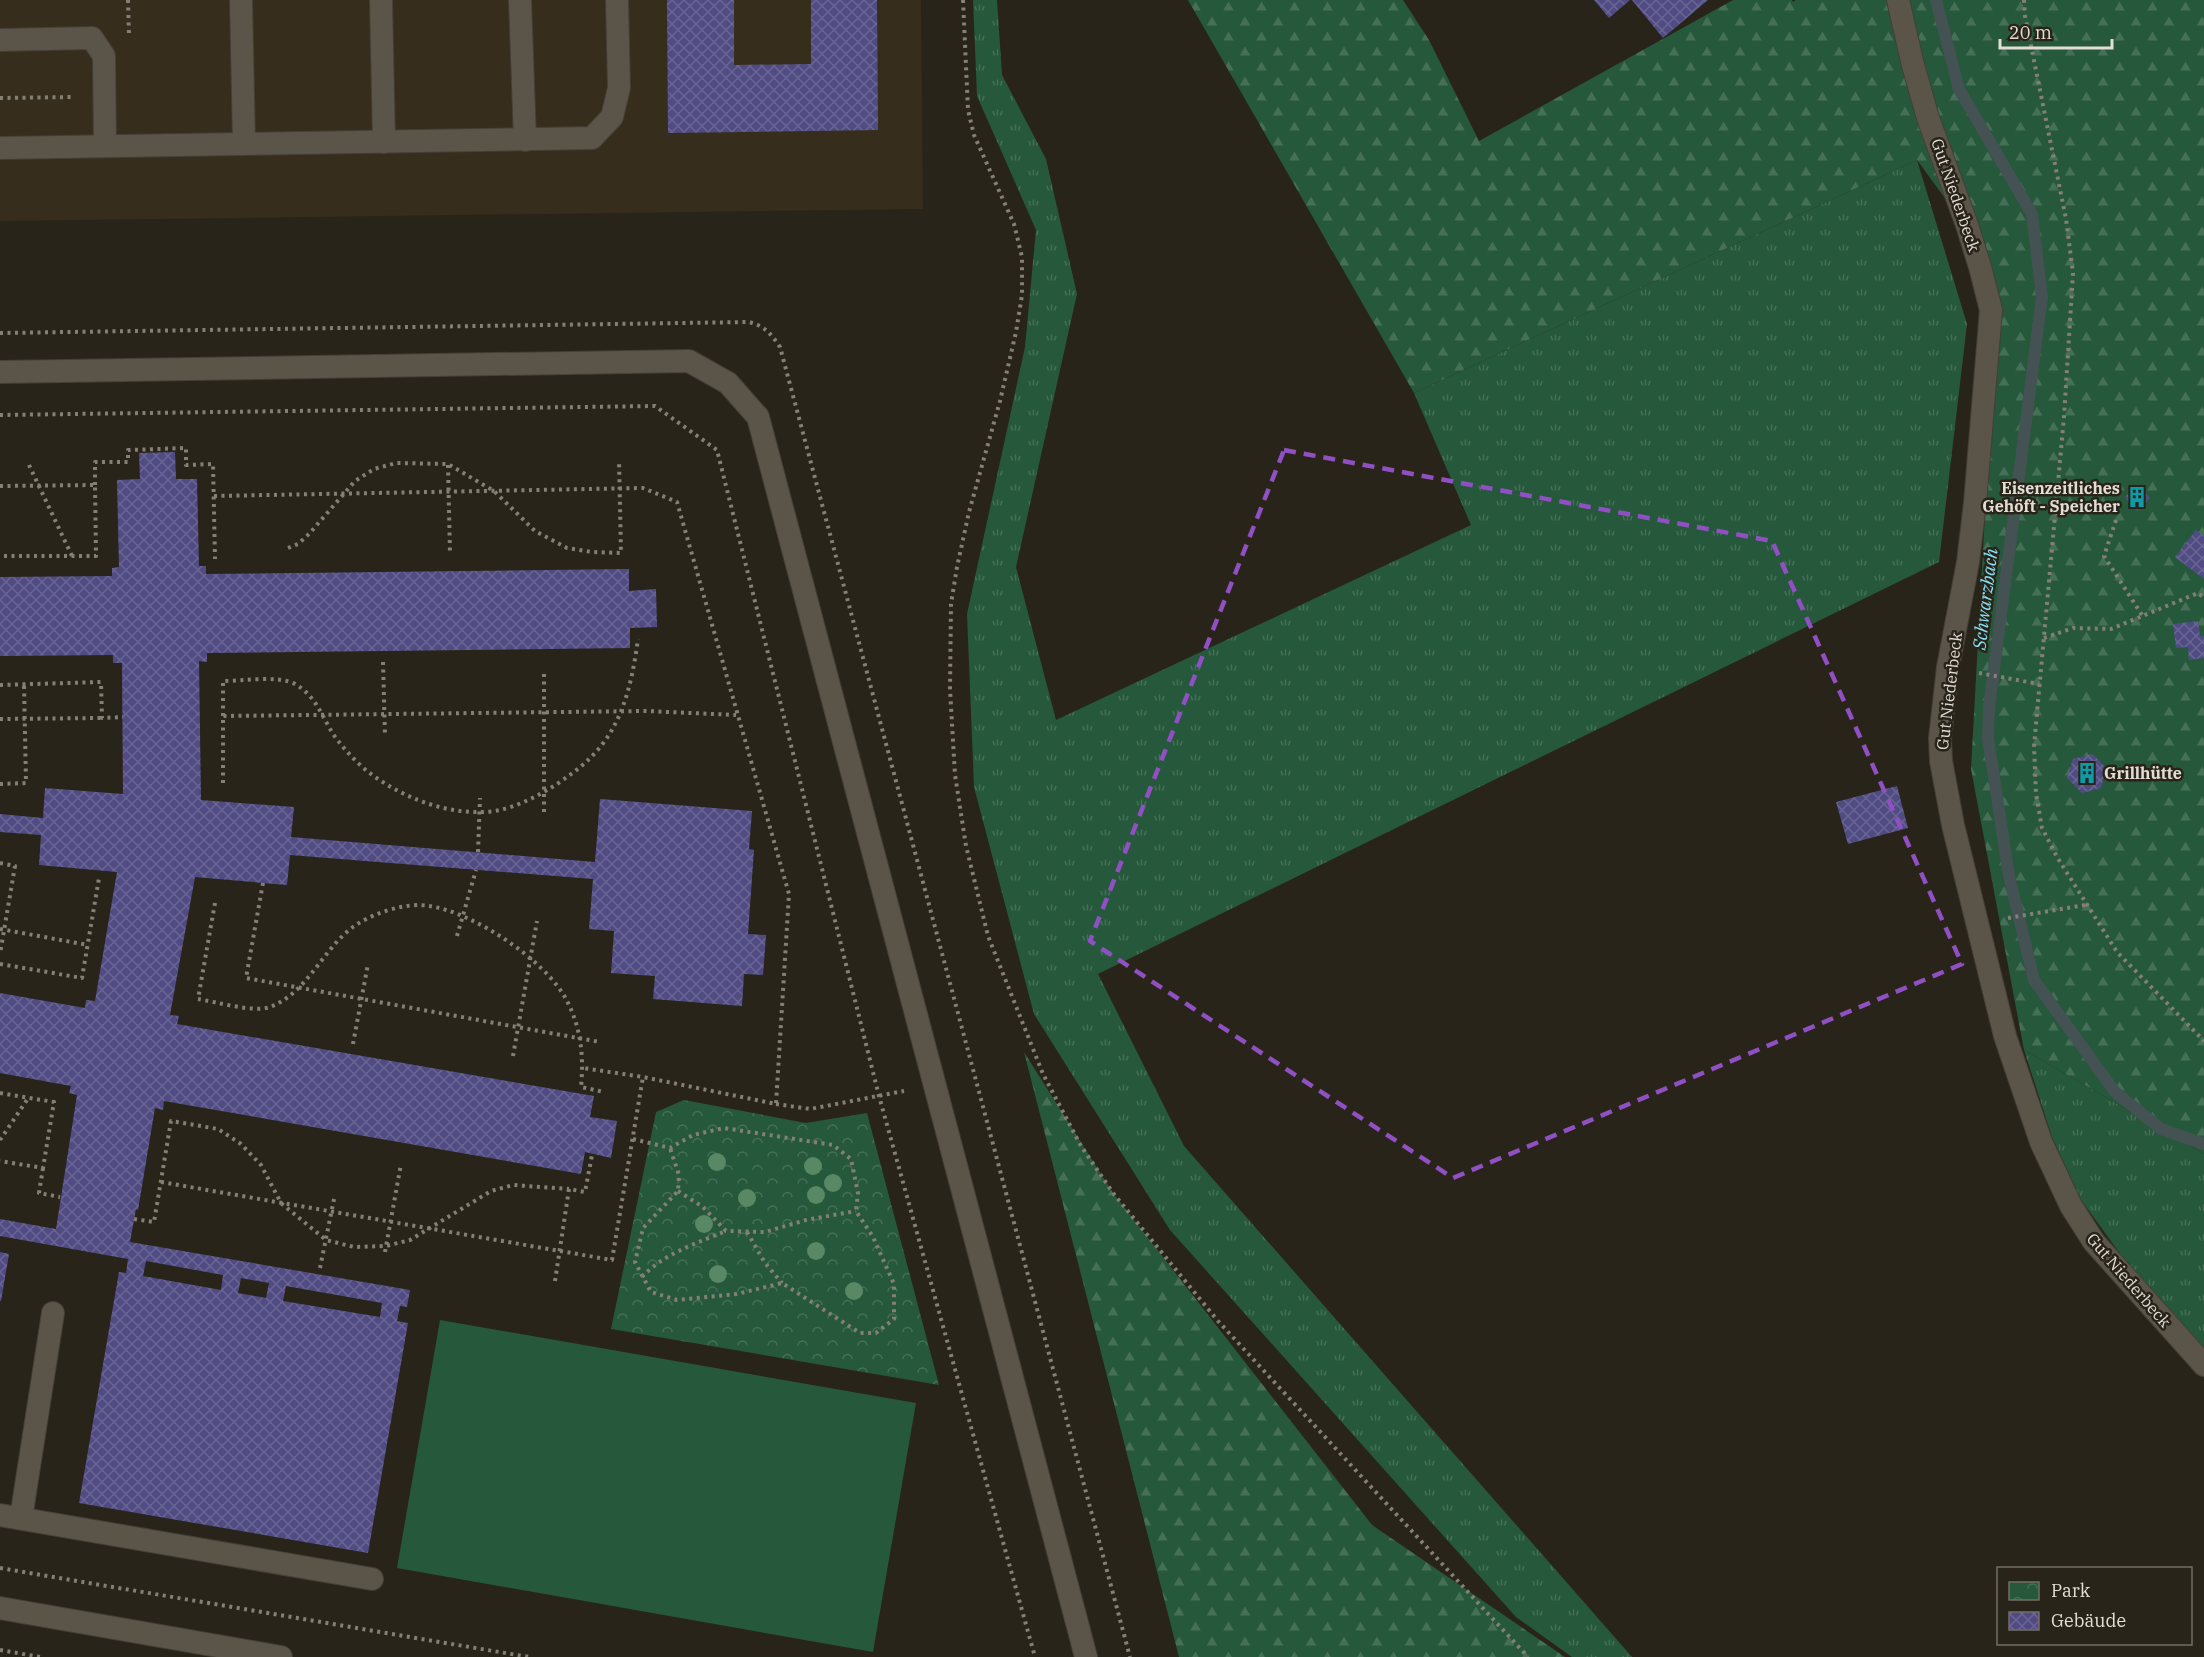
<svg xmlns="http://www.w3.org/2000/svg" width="2204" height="1657" font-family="'IBM Plex Serif',serif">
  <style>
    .built { fill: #362d1c }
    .grass { fill: url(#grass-tufts) }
    .forest { fill: url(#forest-firs) }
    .park { fill: url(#park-crowns) }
    .pitch { fill: #26583b }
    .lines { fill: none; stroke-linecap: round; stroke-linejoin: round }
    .stream { stroke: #445253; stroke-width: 12 }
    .building { fill: url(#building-cross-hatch); fill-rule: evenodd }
    .service-casing { stroke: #443f37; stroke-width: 24 }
    .path { stroke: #858077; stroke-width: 4; stroke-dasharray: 3 4.5; stroke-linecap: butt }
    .service { stroke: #5b5549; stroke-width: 22 }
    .tree { fill: #588864 }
    .marked { fill: none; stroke: #9050c4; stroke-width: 4.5; stroke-dasharray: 12 8; stroke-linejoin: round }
    .labels { text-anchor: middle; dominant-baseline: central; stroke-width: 5; stroke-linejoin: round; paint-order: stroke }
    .street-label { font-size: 16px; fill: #e2ded7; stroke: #292419 }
    .poi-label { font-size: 16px; font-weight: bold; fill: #e2ded7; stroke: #292419; text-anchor: end }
    .water-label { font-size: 18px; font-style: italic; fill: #86e7f8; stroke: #292419 }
  </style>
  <defs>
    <pattern id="grass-tufts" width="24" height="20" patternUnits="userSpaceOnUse" patternTransform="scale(1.5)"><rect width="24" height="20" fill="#26583b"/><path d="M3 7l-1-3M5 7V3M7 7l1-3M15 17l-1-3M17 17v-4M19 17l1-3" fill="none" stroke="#457057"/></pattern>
    <pattern id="forest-firs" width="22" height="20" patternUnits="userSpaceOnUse" patternTransform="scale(1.5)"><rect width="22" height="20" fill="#26583b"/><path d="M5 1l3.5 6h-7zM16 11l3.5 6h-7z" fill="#457057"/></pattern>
    <pattern id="park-crowns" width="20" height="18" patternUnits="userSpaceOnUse" patternTransform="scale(1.5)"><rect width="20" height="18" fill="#26583b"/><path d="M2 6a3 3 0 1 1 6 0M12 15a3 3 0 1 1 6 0" fill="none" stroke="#457057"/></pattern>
    <pattern id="building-cross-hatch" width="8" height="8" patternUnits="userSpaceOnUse" patternTransform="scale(1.5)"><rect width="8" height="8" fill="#504c83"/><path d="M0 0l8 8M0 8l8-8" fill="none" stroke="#696594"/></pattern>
  </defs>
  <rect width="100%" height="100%" fill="#292419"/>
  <polygon class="built" points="0,0 921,0 923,209 0,221"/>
  <g class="grass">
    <polygon points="973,0 997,0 1002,75 1046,159 1077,294 1016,567 1056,720 1471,525 1414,393 1917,160 1967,324 1939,562 1098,974 1184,1146 1632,1657 1572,1657 1516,1617 1170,1230 1034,1014 974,787 967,614 1025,347 1036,230 977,96"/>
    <polygon points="2024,1050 2204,1154 2204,1348 2129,1266 2081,1200 2052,1137"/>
  </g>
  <g class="forest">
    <polygon points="1188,0 1403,0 1429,40 1479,141 1733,0 1792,0 1793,2 1796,0 2204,0 2204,1154 2024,1050 1971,769 1987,477 1988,257 1917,160 1414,393"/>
    <polygon points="1024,1052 1113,1193 1372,1525 1565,1657 1179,1657"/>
  </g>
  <polygon class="park" points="684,1100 806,1123 867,1113 939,1385 611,1329 656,1112"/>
  <polygon class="pitch" points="440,1320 916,1403 873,1652 397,1568"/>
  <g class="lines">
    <polyline class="stream" points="1936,0 1959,89 2032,214 2042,297 1989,708 1988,738 2009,876 2034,980 2115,1092 2161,1129 2204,1144"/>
  </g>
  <g class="building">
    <polygon points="667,0 734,0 734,65 811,64 811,0 877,0 878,130 668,133"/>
    <polygon points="1594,0 1630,0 1609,18"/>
    <polygon points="1632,0 1708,0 1663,38"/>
    <path d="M175 452 176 479H197L199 566H206V574L629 569V591L656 589 657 627 630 628V648L207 653V662L199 661 201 800 294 807 291 837 595 862 600 799 752 811 749 849 754 850 748 934 766 935 763 975 744 974 742 1006 653 999 655 976 611 973 614 931 589 929 593 879 290 855 287 885 195 877 170 1015 179 1016 177 1024 594 1096 590 1117 617 1121 611 1158 585 1152 581 1174 164 1101 163 1110 155 1108 138 1210 136 1209 130 1242 410 1290 407 1307 400 1306 397 1321 408 1323 368 1553 79 1503 119 1272 126 1273 128 1259 0 1236V1219L56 1229 77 1095 69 1093 71 1086 0 1073V993L85 1008 86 1000 95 1001 117 872 39 865 41 835 0 832V814L43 818 45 788 123 794 122 663H113V655L0 656V577L112 576V568L119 567 117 480 140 479 139 453ZM146 1261 223 1275 221 1290 143 1276ZM241 1278 269 1283 266 1298 238 1293ZM286 1286 382 1303 380 1317 283 1301Z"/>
    <polygon points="2138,485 2150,498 2137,511 2125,497"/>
    <polygon points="2196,530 2204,536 2204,579 2175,557"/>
    <polygon points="2198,621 2200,636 2204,636 2204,658 2189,660 2188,647 2176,648 2173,624"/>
    <polygon points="2093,754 2106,768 2101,788 2082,793 2067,778 2073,759"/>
    <polygon points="1897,786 1908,828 1848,844 1836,802"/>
    <polygon points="0,1252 9,1254 1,1301 0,1301"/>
  </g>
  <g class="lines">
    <defs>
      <g id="service">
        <polyline points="241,0 244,143"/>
        <polyline points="381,0 384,142"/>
        <polyline points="520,0 525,140"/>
        <polyline points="1898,0 1913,65 1928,118 1967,225 1980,267 1991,310 1975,503 1968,562 1948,667 1940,738 1941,761 1953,825 2005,1036 2041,1142 2071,1206 2094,1242 2204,1365"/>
        <polyline points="0,40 92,38 104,56 105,146"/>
        <polyline points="0,148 592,138 612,117 619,88 617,0"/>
        <polyline points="0,372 689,361 728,383 758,417 1086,1657"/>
        <polyline points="0,1515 372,1579"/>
        <polyline points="21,1518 53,1313"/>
        <polyline points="0,1608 281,1657"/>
      </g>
    </defs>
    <use href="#service" class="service-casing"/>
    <g class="path">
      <polyline points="128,0 129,35"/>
      <polyline points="963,0 968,110 974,135 1014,224 1022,257 1022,295 1016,332 1000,401 969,512 957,567 951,604 950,689 955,775 966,846 988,936 1043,1074 1081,1146 1113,1193 1218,1321 1528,1657"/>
      <polyline points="2024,0 2025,16 2066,219 2073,273 2064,417 2034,746 2036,794 2042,828 2057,857 2117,952 2204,1041"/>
      <polyline points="0,98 75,97"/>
      <path d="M0 333 749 322C765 326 771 334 780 347L1130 1657"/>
      <polyline points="0,415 655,406 717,450 879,1096 1035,1657"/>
      <polyline points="29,465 72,556"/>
      <polyline points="448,465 450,554"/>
      <polyline points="95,485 95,462 128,462 128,450 186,448 186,465 213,464 215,559"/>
      <polyline points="0,486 95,485 96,556 0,556"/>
      <polyline points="214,496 643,488 677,502 789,894 776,1104 643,1077 583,1068"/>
      <polyline points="2116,520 2104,556 2142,615"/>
      <polyline points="288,548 298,544 309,534 355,481 374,469 396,463 448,464 494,491 535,531 567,548 592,552 621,553 619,460"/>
      <polyline points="2044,638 2073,628 2111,629 2198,593 2204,598"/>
      <polyline points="383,662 385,736"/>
      <polyline points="1979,673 2039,684"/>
      <polyline points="544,674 544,812"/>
      <polyline points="0,685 101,682 102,718 123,717"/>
      <path d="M223 716V681C242 681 278 675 295 684 315 695 322 716 333 734 343 748 354 760 367 771 402 798 450 817 495 811 517 807 538 796 557 784 576 771 591 760 604 742 626 712 633 675 638 639"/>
      <polyline points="0,719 102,718"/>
      <polyline points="223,783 223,716 646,711 736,715"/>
      <polyline points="0,784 26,783 24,684"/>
      <polyline points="478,852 480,798"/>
      <polyline points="0,863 15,866 0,954"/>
      <polyline points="263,883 246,978 600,1042"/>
      <path d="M215 903 198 999C217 1002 254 1013 270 1007 310 992 324 944 359 923 377 912 408 902 429 906 473 912 545 960 566 999 581 1027 584 1056 581 1087L604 1092"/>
      <polyline points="2008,918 2085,905"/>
      <polyline points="0,929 88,945"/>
      <polyline points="457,936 476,870"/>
      <polyline points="0,964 82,978 99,878"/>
      <polyline points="353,1044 368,964"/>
      <polyline points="513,1056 537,921"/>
      <polyline points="0,1093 54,1102 43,1168 0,1161"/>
      <polyline points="776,1104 810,1109 904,1091"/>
      <polyline points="633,1139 670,1148 693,1135 724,1128 833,1145 851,1159 858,1193 856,1211 873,1237 894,1284 894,1319 876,1333 860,1333 782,1283 737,1294 677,1300 651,1292 635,1262 643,1228 678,1191 679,1175 670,1148"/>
      <polyline points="0,1140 29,1097"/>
      <polyline points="43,1168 39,1193 60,1197"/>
      <polyline points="161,1182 612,1260 643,1077"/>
      <polyline points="678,1191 703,1207 726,1231 765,1232 806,1220 856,1211"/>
      <polyline points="134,1219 154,1222 171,1121 218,1129 241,1144 261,1165 281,1203 326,1240 354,1247 386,1246 410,1240 491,1191 513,1185 569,1189"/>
      <polyline points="747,1232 765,1263 782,1283"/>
      <polyline points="385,1252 401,1164"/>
      <polyline points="320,1268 334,1199"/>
      <path d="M642 1277C663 1254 697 1243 726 1231"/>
      <polyline points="555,1281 569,1189 585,1192 592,1155"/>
      <polyline points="0,1568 529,1657"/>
      <polyline points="0,1650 40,1657"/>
    </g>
    <use href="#service" class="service"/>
  </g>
  <g class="tree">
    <circle cx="717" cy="1162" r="9"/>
    <circle cx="813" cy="1166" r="9"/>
    <circle cx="833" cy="1183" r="9"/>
    <circle cx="816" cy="1195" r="9"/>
    <circle cx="747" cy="1198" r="9"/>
    <circle cx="704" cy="1224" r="9"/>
    <circle cx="816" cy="1251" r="9"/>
    <circle cx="718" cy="1274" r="9"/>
    <circle cx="854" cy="1291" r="9"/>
  </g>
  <path class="marked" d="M1284 450 1772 541 1962 964 1453 1178 1090 941Z"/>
  <defs>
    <symbol id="building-bare" viewBox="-9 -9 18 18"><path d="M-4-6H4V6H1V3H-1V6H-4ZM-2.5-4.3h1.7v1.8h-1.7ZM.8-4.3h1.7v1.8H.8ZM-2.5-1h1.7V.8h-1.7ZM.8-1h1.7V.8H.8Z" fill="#0f9aa8" stroke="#292419" stroke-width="2.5" paint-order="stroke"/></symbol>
  </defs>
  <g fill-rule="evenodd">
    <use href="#building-bare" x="2122" y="482" width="30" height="30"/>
    <use href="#building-bare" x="2072" y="758" width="30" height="30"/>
  </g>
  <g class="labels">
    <g class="street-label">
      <text transform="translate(1956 195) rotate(71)">Gut Niederbeck</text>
      <text transform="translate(1949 691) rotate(-83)">Gut Niederbeck</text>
      <text transform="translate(2129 1280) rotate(49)">Gut Niederbeck</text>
    </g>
    <g class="poi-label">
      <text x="2120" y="488">Eisenzeitliches<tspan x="2120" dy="18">Gehöft - Speicher</tspan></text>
      <text x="2104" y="773" text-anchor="start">Grillhütte</text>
    </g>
    <g class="water-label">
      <text transform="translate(1985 599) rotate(-83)">Schwarzbach</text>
    </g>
  </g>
  <rect x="1997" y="1567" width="195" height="78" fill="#292419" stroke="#736e65" stroke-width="1.5"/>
  <rect x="2009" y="1582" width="30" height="18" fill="url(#park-crowns)" stroke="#736e65" stroke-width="1.5"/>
  <text x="2051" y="1597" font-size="18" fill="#e2ded7">Park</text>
  <rect x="2009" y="1612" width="30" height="18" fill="url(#building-cross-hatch)" stroke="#736e65" stroke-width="1.5"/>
  <text x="2051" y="1627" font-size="18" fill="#e2ded7">Gebäude</text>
  <path d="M2000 39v9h112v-9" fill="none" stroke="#e2ded7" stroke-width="3"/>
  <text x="2009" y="39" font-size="18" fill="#e2ded7" stroke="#292419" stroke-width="4.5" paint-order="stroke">20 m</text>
</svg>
